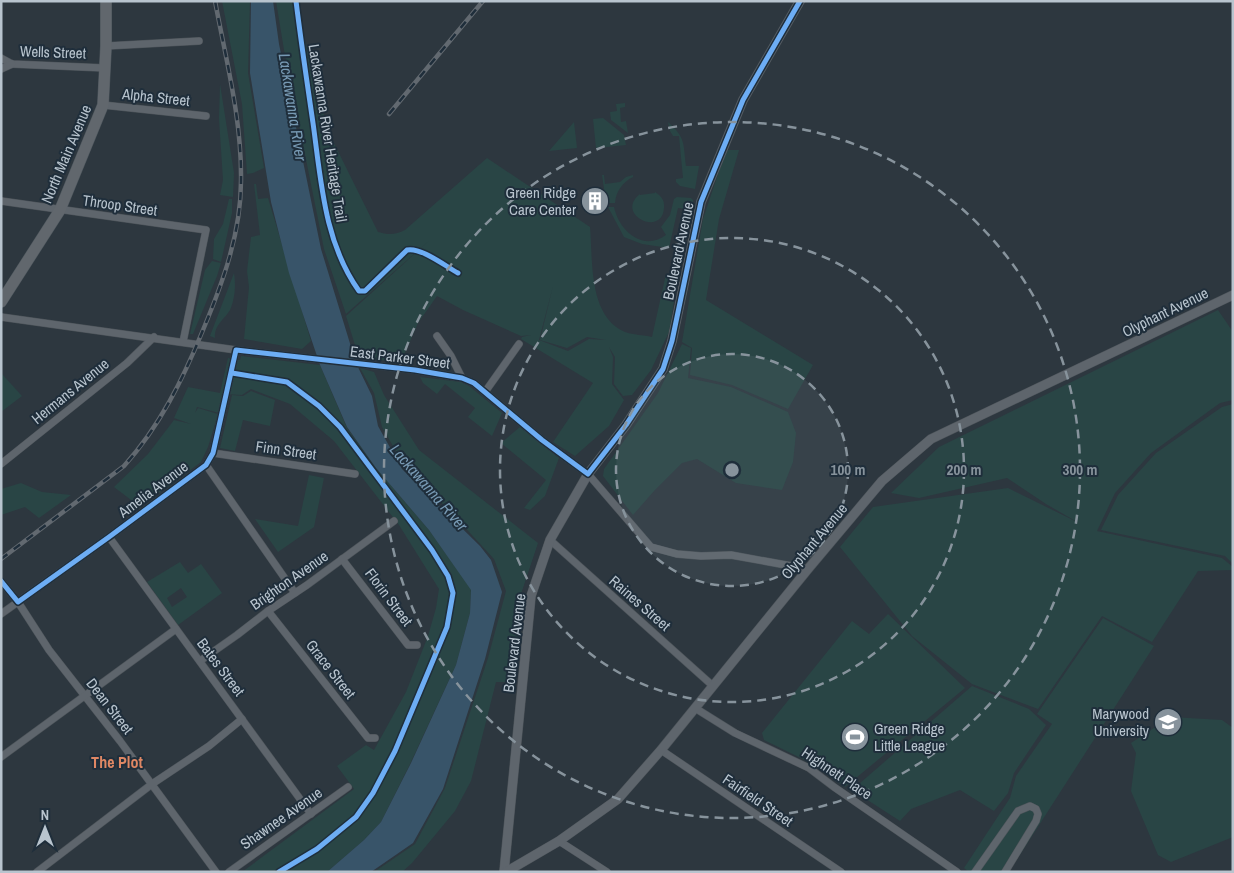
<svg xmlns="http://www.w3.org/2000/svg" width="1234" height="873" font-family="'Archivo Narrow',sans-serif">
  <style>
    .green { fill: #294545; fill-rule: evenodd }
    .water { fill: #385469 }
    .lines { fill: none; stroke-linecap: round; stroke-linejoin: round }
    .minor-casing { stroke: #4c5359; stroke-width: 8 }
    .tertiary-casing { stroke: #4c5359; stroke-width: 10 }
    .primary-casing { stroke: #4b545b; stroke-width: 12 }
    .minor { stroke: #5e656c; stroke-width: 7 }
    .tertiary { stroke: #5e656c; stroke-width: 9 }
    .primary { stroke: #61676d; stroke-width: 11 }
    .rail-casing { stroke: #626970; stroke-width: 4.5 }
    .rail { stroke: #1f2e3b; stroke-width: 2.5; stroke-dasharray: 8; stroke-linecap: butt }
    .cycleway-casing { stroke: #1f2e3b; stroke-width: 8 }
    .cycleway { stroke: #6dadf4; stroke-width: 5 }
    .ring { fill: none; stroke: #87939c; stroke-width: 2.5; stroke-dasharray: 9 6 }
    .labels { text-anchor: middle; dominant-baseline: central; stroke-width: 4; stroke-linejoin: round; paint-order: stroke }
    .street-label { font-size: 15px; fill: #b8c4ce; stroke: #1f2e3b }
    .poi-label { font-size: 15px; fill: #b8c4ce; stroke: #1f2e3b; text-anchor: end }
    .water-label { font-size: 16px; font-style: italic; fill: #7799b3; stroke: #1f2e3b }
    .neighbourhood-label { font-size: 16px; font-weight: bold; fill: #de8764; stroke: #1f2e3b }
    .centre { fill: #87939c; stroke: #1f2e3b; stroke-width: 2.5 }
    .ring-label { font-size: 15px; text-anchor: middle; font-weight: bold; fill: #87939c; stroke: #1f2e3b; stroke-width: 4; stroke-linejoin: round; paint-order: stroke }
  </style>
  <rect width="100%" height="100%" fill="#2d373f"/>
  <g class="green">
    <polygon points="222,1 250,1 248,73 264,168 253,173 247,174 242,104"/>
    <path d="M276 1H295L328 131 378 232C388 235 396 235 405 230L487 158 590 227C593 261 588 316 625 332 633 335 644 335 652 337L666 274 678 277 669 332 651 370 632 395 623 396 614 384 615 357 609 347 613 357 612 384 624 400 609 426 575 456 553 442 593 383 521 339 522 337 531 335 521 336 463 310 437 296 418 323 401 362 359 358 346 316 431 239 346 314 324 249 284 50ZM553 286 540 340 567 348 587 337 606 340 589 339 568 351 539 340Z"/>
    <polygon points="220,84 234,173 233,197 220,195 223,180 219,119"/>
    <polygon points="625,103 625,107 620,108 621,122 626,121 628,133 611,120 610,112 617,111 616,104"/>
    <polygon points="603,118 624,135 626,145 596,148 593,119"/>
    <polygon points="574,122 577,148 549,151"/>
    <path d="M668 122C686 138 683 143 686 166H699L695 189 680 186 676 182V179L683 178 679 136H673L670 131Z"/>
    <polygon points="726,150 739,150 719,219 706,300 813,365 788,409 732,385 690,375 692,348 682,342 703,219"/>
    <path d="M602 175H604L605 184 620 182 626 177 633 175V177C623 182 616 191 615 203H606Z"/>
    <polygon points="254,184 256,184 258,199 268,198 311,341 302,349 244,339 249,287 247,271 251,237 260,235"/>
    <path d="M655 192C661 196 665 200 664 208 662 238 614 214 640 194V195L655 193Z"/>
    <path d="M677 197 691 198 693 200V207L691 210 678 208 669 248 642 244 624 237 608 207H614C619 231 643 252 666 235L661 227 670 215 674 199Z"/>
    <polygon points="229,199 232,199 232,213 221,262 213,259 214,239 223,224"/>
    <polygon points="212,261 221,263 217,276 193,334 190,334 205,270"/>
    <path d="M234 273C236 285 235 299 230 310 224 320 214 325 215 338L210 336Z"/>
    <polygon points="1218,310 1233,332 1233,400 1220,403 1151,453 1115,493 1097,531 1222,558 1233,567 1233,570 1198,571 1152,642 1102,616 1038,709 972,684 912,636 840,547 873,507 1008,488 1079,523 1046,504 1007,478 919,498 891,493 939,447"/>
    <polygon points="682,344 691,348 688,378 731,387 788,412 796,433 793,462 782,490 736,483 697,459 682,463 654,491 633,515 603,476 604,469 658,393"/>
    <polygon points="241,356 320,365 347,428 376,468 429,530 471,589 470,613 456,665 411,762 381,822 364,840 327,872 242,872 354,789 337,766 366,745 374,750 406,692 428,636 436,608 439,589 399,525 334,441 290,404 251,389 242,395 223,394 219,413 197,407 195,413 198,408 218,414 208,447 201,462 172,484 139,506 114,487 148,454 174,420 191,424 174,418 188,387 220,393 228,358 240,360"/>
    <polygon points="360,368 374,372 384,395 419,450 538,543 521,594 514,682 496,682 471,781 455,811 412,863 402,872 374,872 415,844 445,788 488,658 506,591 494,559 447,508 405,467 382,427 374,393"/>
    <polygon points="2,374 22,396 1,412 1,375"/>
    <polygon points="420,377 461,382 469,386 502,413 492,436 468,417 475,408 445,384 437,394 423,383"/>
    <polygon points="251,391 275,400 270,426 243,420 235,451 220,448 232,395 243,396"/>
    <polygon points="1233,404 1233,564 1225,556 1101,530 1118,495 1156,453 1222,407"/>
    <polygon points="520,427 559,458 545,496 530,510 524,508 546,480 501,443"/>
    <polygon points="309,475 324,478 314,527 278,552 255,519 298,526"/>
    <polygon points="21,483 42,492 71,495 39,518 25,507 1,515 1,489"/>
    <path d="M180 562 188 573 201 564 222 593 178 625 147 582ZM181 588 187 597 172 607 167 598Z"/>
    <polygon points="888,614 965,688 845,787 813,764 764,740 762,733 852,621 869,634"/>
    <polygon points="1103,618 1154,646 1009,872 969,872 964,868 1010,798 1016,776 1052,724 1037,714"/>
    <polygon points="972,686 1029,709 1046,725 1014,773 1008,793 994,811 960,790 911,809 900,821 852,790"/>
    <polygon points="1171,717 1222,720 1233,728 1233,837 1171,862 1158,855 1131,791 1136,753 1131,743"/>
  </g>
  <polygon class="water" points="251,1 273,1 279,44 321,249 356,363 372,396 378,426 402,469 480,546 491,560 502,592 485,659 443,789 413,843 371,872 327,872 364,840 381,822 411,763 456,665 470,613 471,590 429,530 376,468 347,427 320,365 289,273 271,202 250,73"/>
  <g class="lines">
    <defs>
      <g id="minor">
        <polyline points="106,46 199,41"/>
        <polyline points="1,58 12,64 105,68"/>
        <polyline points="1,69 12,64"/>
        <polyline points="103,105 206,116"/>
        <polyline points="1,201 206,230 183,342"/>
        <polyline points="1,317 236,350 415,370 462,378 474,383 542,440 588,474 651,547 677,554 701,556 731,555 808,569"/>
        <polyline points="437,336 451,356 462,378"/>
        <polyline points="485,392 519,344"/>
        <polyline points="213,453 355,474"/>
        <polyline points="1,464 127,363 154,337"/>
        <polyline points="206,465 295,593"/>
        <polyline points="109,537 311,814"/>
        <polyline points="550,540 713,686"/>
        <polyline points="342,559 408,645 417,645"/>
        <polyline points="1,581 18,602 49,650 120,741 216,872"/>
        <polyline points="268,611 368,738 375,738"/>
        <polyline points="1,614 109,537 206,465 213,453 236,350"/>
        <polyline points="200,661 237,635 268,611 307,585 394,521"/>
        <polyline points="695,708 735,733 809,768 834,787 957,872"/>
        <polyline points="661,750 841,872"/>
        <polyline points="1,757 176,629"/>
        <polyline points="559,841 607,872"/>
        <polyline points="37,872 152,784 209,746 242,719"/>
        <polyline points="229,872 348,787"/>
        <polyline points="975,872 1018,811 1030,806 1036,809 1038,814 1036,821 1005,872"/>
      </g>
      <g id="tertiary">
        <polyline points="504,872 531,596 550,540 588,474 626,425 663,369 672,341 701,202 743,100 800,1"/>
        <polyline points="506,872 559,841 618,799 661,750 808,569 882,481 931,439 1233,295"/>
      </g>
      <polyline id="primary" points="1,302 60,210 103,105 106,46 106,1"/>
    </defs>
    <use href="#minor" class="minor-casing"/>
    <use href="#tertiary" class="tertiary-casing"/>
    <use href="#primary" class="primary-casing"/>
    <use href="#minor" class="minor"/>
    <use href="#tertiary" class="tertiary"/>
    <use href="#primary" class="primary"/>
    <defs>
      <g id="rail">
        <polyline points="389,114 483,1"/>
        <path d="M1 559 124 466C160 426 183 379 203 330 223 282 241 233 241 181 242 120 226 60 215 1"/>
      </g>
    </defs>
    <use href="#rail" class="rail-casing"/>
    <use href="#rail" class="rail"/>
    <defs>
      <g id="cycleway">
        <path d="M296 1C301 42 307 82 313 123 321 180 324 242 359 291H365L407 250C421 247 445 266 458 273"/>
        <polyline points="232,373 287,382 319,406 340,427 432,550 448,576 453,593 447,627 395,751 373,793 356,817 317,849 279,872"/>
        <polyline points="1,581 18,602 109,537 206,465 213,453 236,350 415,370 462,378 474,383 542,440 588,474 626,425 663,369 672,341 701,202 743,100 800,1"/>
      </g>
    </defs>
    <use href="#cycleway" class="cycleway-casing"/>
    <use href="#cycleway" class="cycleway"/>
  </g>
  <circle cx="732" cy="470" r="116" fill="#87939c" fill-opacity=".12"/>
  <g class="ring">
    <circle cx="732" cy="470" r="116"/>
    <circle cx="732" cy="470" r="232"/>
    <circle cx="732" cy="470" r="348"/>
  </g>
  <defs>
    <symbol id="building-disc" viewBox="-11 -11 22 22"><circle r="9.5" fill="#87939c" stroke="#1f2e3b"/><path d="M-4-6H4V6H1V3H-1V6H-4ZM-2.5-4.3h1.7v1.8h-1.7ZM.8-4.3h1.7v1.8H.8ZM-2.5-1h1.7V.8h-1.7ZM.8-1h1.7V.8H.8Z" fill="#fff"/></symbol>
    <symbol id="university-disc" viewBox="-11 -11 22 22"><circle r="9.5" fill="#87939c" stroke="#1f2e3b"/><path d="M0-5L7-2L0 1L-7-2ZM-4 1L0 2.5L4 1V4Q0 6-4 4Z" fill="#fff"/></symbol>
    <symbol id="stadium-disc" viewBox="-11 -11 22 22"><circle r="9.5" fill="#87939c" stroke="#1f2e3b"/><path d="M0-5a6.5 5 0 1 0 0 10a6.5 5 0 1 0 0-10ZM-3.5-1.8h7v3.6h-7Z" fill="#fff"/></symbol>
  </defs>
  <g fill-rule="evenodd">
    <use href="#building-disc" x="579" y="185" width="32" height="32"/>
    <use href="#university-disc" x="1152" y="706" width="32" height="32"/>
    <use href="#stadium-disc" x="839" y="721" width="32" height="32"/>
  </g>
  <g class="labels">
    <g class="street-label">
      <text transform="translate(53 52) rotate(2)">Wells Street</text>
      <text transform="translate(156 97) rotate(6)">Alpha Street</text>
      <text transform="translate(328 133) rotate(81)">Lackawanna River Heritage Trail</text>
      <text transform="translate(66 154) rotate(-67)">North Main Avenue</text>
      <text transform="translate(120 205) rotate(8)">Throop Street</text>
      <text transform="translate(678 251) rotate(-78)">Boulevard Avenue</text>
      <text transform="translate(1165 312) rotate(-26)">Olyphant Avenue</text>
      <text transform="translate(400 357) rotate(7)">East Parker Street</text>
      <text transform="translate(70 391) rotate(-39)">Hermans Avenue</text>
      <text transform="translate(286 450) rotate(8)">Finn Street</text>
      <text transform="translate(153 489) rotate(-37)">Amelia Avenue</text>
      <text transform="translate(814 541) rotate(-50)">Olyphant Avenue</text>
      <text transform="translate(289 580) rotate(-35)">Brighton Avenue</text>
      <text transform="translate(389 597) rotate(53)">Florin Street</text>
      <text transform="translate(640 603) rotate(41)">Raines Street</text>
      <text transform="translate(514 643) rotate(-83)">Boulevard Avenue</text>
      <text transform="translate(221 667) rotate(53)">Bates Street</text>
      <text transform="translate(331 669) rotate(52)">Grace Street</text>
      <text transform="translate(110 706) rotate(52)">Dean Street</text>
      <text transform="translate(837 773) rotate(34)">Highnett Place</text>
      <text transform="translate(758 800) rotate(34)">Fairfield Street</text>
      <text transform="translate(281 818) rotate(-35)">Shawnee Avenue</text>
    </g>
    <g class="poi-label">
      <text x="576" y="192">Green Ridge<tspan x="576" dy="17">Care Center</tspan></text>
      <text x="1149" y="713">Marywood<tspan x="1149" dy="17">University</tspan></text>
      <text x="874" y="728" text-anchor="start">Green Ridge<tspan x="874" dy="17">Little League</tspan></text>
    </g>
    <g class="water-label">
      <text transform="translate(293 107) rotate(81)">Lackawanna River</text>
      <text transform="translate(429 487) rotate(49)">Lackawanna River</text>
    </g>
    <g class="neighbourhood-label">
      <text x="117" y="762">The Plot</text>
    </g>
  </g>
  <circle cx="732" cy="470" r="8" class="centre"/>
  <g class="ring-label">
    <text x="848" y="475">100 m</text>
    <text x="964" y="475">200 m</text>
    <text x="1080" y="475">300 m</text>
  </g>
  <rect width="1234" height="873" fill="none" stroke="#b8c4ce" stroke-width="5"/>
  <g transform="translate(45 828)" stroke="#1f2e3b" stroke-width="4" paint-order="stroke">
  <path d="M0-4L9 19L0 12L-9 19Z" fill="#b8c4ce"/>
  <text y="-8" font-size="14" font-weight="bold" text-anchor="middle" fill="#b8c4ce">N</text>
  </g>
</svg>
